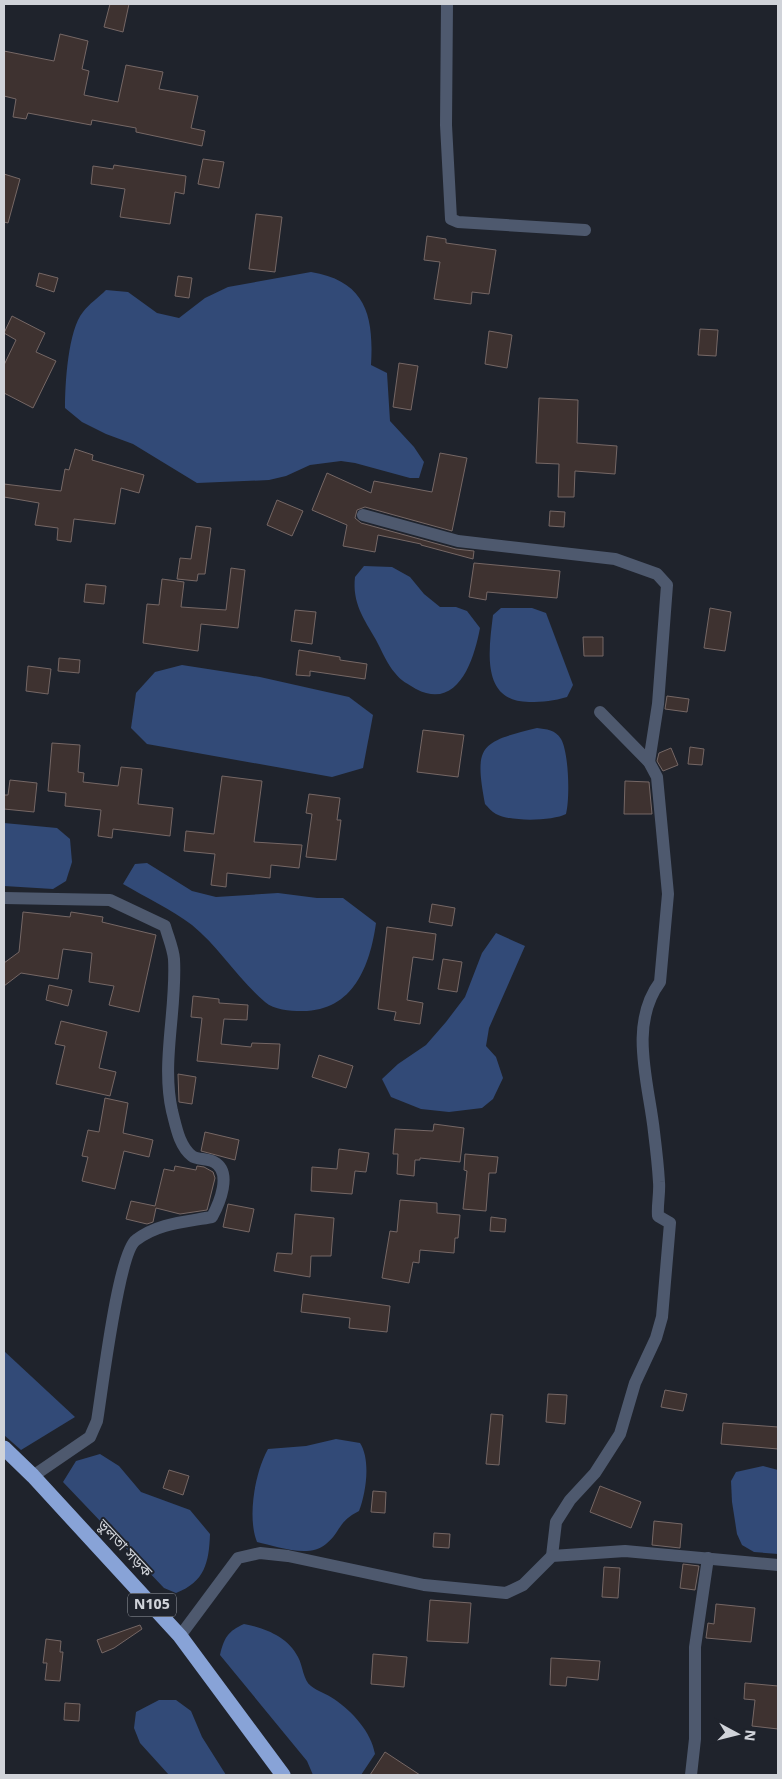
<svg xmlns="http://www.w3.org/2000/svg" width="782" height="1779" font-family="Georgia,'Noto Sans Bengali',serif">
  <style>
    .water { fill: #324a77 }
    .building { fill: #3e3230; stroke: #756765 }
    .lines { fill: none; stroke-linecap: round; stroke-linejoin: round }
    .street { stroke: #4e596e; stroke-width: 12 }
    .highway { stroke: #88a3d7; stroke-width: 15 }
    .labels { text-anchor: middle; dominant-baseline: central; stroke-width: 4; stroke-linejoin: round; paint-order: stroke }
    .shield { fill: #1f232c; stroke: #9b9ea5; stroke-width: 1 }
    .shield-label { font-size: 14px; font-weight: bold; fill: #d0d3d9 }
    .street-label { font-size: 15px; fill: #d0d3d9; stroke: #1f232c }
  </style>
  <rect width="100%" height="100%" fill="#1f232c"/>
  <g class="water">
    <path d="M311 272C366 281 374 316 371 365L387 373 390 421 414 447 424 462 419 478H410L355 463 341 461 310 465 286 476 269 480 197 483 133 444 106 434 82 422 65 408C65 384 68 330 83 312 89 304 99 297 106 290L128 292 157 313 179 318 205 298 228 287Z"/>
    <path d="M364 566 392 567 410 577 424 594 440 607H456L467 611 480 628C474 660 458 711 416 689 408 684 401 681 395 673 387 664 382 651 376 640 364 619 352 603 355 577Z"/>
    <path d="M501 608H532L546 613 573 685 567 697C554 701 543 702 529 702 480 702 489 649 493 615Z"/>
    <polygon points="182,665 260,677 349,697 373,715 363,768 332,777 147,744 131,728 136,693 155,672"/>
    <path d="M537 728C546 729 556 730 561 739 569 753 570 799 566 814 553 821 510 822 496 814 492 812 488 807 485 804 474 745 480 742 537 728Z"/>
    <polygon points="4,823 57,828 70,839 72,862 66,881 53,889 4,886"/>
    <path d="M147 863 192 891 216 897 278 893 317 898H343L376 923C370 966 353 1012 301 1011 290 1011 274 1010 265 1002 238 979 219 947 192 925 171 909 145 897 123 884L135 864Z"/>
    <polygon points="496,933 525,946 489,1028 486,1046 496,1057 503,1078 493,1099 482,1108 449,1112 421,1109 391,1097 382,1079 398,1064 426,1045 446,1022 465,997 482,953"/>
    <polygon points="4,1351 75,1417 21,1450 4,1435"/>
    <path d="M336 1439 360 1443C371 1460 366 1493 359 1511 337 1522 341 1532 326 1544 309 1559 276 1546 257 1542 247 1517 255 1472 268 1449L306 1446Z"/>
    <path d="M100 1454 119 1466 141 1492 190 1510 210 1534C209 1562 205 1582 176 1593L164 1588 63 1482 76 1461Z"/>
    <polygon points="763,1466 778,1470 778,1554 754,1552 742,1545 737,1534 732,1502 731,1481 736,1472"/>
    <path d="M244 1624C265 1628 288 1637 298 1657 303 1666 303 1680 311 1686 317 1691 327 1694 334 1699 353 1712 371 1732 375 1754L361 1775H313L307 1761 220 1655C224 1638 228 1631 244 1624Z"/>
    <polygon points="159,1700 176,1700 191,1711 202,1737 226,1775 169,1775 140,1743 134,1728 136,1712"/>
  </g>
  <g class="building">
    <polygon points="110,4 129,4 123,32 104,27"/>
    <polygon points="60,34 88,41 82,69 89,71 84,95 118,102 126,65 163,72 159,89 198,96 191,128 205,131 202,146 136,132 136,128 92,120 91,125 28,113 26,119 13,117 16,99 4,96 4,51 54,61"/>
    <polygon points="203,159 224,162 219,188 198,184"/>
    <polygon points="114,165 186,176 184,194 175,192 170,224 120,217 125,189 91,184 93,166 113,169"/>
    <polygon points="4,174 20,179 8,223 4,222"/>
    <polygon points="256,214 282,217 275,272 249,269"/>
    <polygon points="427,236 446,239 446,243 496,250 489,294 472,292 471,304 434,299 440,262 424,260"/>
    <polygon points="39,273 58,278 54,292 36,286"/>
    <polygon points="178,276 192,278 189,298 175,296"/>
    <polygon points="12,316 45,333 36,352 56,361 33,408 4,393 4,365 16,340 4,333"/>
    <polygon points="700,329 718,330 716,356 698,355"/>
    <polygon points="489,331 512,335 507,368 485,364"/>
    <polygon points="399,363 418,366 411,410 393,407"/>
    <polygon points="539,398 578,400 577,443 617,446 615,474 575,471 574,497 558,497 559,464 536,463"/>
    <polygon points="75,449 93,455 92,460 144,475 139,493 121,488 115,524 74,519 71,542 57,540 58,528 35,525 39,503 4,497 4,484 61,491 65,469 69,470"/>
    <polygon points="440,453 467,458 452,531 365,507 357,510 355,518 361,523 456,549 474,551 473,559 421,545 421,544 378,535 375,552 343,546 347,525 312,510 327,473 371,493 374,481 432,492"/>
    <polygon points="277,500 303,511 292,536 267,525"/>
    <polygon points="550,511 565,512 564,527 549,526"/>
    <polygon points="196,526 211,528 205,574 198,574 197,581 177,579 180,558 191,559"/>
    <polygon points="474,563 560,571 557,598 487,592 486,600 469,597"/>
    <polygon points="231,568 245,570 238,628 201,624 198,651 143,643 147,604 159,605 162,579 184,582 181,607 226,610"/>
    <polygon points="86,584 106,586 104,604 84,602"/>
    <polygon points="710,608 731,612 725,651 704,648"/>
    <polygon points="295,610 316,612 312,644 291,641"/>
    <polygon points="583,637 603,637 603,656 584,656"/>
    <polygon points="299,650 340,657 340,660 367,664 365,679 310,671 310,676 296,675"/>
    <polygon points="59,658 80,660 79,673 58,671"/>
    <polygon points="28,666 51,669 48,694 26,691"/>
    <polygon points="667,696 689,699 687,712 665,709"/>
    <polygon points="423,730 464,735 458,777 417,772"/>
    <polygon points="52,743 80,745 78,772 84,773 83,782 118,786 121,767 142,769 138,804 173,808 170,836 113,829 112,838 98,836 101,810 65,806 66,793 48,791"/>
    <polygon points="690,747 704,749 702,765 688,764"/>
    <polygon points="671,748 678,765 663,771 657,761 659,753"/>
    <polygon points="222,776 262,781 254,842 302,845 299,868 271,865 270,878 227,873 226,887 211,885 215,854 184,851 186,831 214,834"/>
    <polygon points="10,780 37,783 34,812 4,809 4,795 8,795"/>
    <polygon points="625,781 649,782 652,814 624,814"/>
    <polygon points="309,794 340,798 337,820 341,820 336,860 306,857 312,814 306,813"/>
    <polygon points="432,904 455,908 452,926 429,922"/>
    <polygon points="23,912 70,917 71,912 103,917 102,922 156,935 139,1012 109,1005 114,986 89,982 92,953 63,949 58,979 21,973 4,986 4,963 19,952"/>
    <polygon points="387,927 436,934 433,960 413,957 407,1000 423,1003 420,1024 394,1020 396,1012 378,1009"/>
    <polygon points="443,959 462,962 457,992 438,989"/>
    <polygon points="49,985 72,990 68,1006 46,1000"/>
    <polygon points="193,996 219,999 219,1003 248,1005 247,1020 224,1019 221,1044 251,1047 252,1043 280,1044 278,1069 197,1061 202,1018 191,1017"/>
    <polygon points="61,1021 107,1032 99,1068 116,1072 110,1096 56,1084 65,1046 55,1044"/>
    <polygon points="319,1055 353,1066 346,1088 312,1077"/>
    <polygon points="178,1074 196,1077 192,1104 179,1102"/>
    <polygon points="105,1098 128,1103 123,1133 153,1140 149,1157 124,1151 115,1189 82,1181 88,1157 82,1156 88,1130 99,1132"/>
    <polygon points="434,1124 464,1128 460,1162 420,1158 420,1160 415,1160 414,1176 397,1174 398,1154 393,1154 395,1129 433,1131"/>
    <polygon points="205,1132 239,1140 235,1160 201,1151"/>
    <polygon points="339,1149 369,1153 366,1172 355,1171 352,1194 311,1191 312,1167 337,1169"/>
    <polygon points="465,1154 498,1157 496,1173 489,1173 486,1211 463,1209 467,1171 464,1170"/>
    <polygon points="175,1166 196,1170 197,1166 204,1167 213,1172 215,1178 207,1210 180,1214 156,1208 153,1222 147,1224 126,1219 131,1201 155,1206 164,1169 174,1171"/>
    <polygon points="400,1200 437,1203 437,1213 460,1215 458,1238 455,1238 454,1253 420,1250 419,1263 413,1262 409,1283 382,1278 390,1231 397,1232"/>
    <polygon points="228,1204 254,1209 249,1232 223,1227"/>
    <polygon points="295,1214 334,1218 331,1256 311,1256 310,1277 274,1271 277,1253 292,1254"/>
    <polygon points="491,1217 506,1219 505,1232 490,1231"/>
    <polygon points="303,1294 390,1306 387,1332 349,1328 350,1318 301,1312"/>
    <polygon points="665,1390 687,1394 683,1411 661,1407"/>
    <polygon points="548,1394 567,1395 565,1424 546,1422"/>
    <polygon points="491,1414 503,1415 499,1465 486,1464"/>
    <polygon points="723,1423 778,1427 778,1449 721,1444"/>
    <polygon points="169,1470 189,1476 183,1495 163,1488"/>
    <polygon points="600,1486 641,1502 631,1528 590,1512"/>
    <polygon points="373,1491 386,1492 385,1513 371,1512"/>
    <polygon points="654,1521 682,1524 680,1548 652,1545"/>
    <polygon points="434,1533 450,1534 449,1548 433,1547"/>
    <polygon points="683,1564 699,1566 695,1590 680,1588"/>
    <polygon points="604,1567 620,1568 618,1598 602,1597"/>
    <polygon points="430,1600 471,1603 468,1643 427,1641"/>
    <polygon points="716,1604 755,1608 751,1642 706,1638 708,1623 714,1624"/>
    <polygon points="140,1625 142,1629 114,1648 102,1653 97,1640"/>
    <polygon points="46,1639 61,1641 60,1652 63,1652 60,1681 45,1680 47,1663 43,1663"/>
    <polygon points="373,1654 407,1657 404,1687 371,1684"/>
    <polygon points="551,1658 600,1661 598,1680 567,1677 566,1686 550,1685"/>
    <polygon points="745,1683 778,1686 778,1729 752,1726 755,1700 744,1699"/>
    <polygon points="65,1703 80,1704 79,1721 64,1720"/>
    <polygon points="385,1752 420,1775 370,1775"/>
  </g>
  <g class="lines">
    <g class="street">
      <polyline points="447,4 446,125 451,219 458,222 585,230"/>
      <polyline points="363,515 458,541 615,559 657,574 667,585 658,704 649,762"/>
      <path d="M4 898 110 900 165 926C168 937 173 948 174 959 177 1009 161 1062 172 1111 176 1126 179 1146 192 1156 197 1160 207 1158 214 1162 233 1172 219 1204 212 1217 185 1222 158 1223 136 1240 118 1253 102 1392 97 1421L90 1437 33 1476"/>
      <path d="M552 1556 556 1522 570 1500 595 1473 620 1434 635 1383 656 1338 662 1317 670 1223 658 1216C657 1205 660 1193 659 1182 658 1165 656 1148 654 1132 649 1084 628 1025 660 982L668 894 657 777 649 762 600 712"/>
      <polyline points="180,1636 238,1558 260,1553 288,1556 424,1585 506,1593 523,1585 552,1556 625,1551 778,1565"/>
      <polyline points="691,1775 695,1739 695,1647 708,1558"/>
    </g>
    <polyline class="highway" points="4,1448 33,1476 180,1636 283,1775"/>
  </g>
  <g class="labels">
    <rect class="shield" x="128" y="1593.5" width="48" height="23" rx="4"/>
    <g class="shield-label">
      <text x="152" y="1605">N105</text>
    </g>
    <g class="street-label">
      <text transform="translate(124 1549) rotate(47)">ভুলতা সড়ক</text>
    </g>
  </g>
  <rect width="782" height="1779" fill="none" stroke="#d0d3d9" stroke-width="10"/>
  <g transform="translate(737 1734) rotate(97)" stroke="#1f232c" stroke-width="4" paint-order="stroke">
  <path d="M0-4L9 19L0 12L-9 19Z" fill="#d0d3d9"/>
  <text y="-8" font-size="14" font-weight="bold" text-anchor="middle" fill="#d0d3d9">N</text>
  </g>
</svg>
